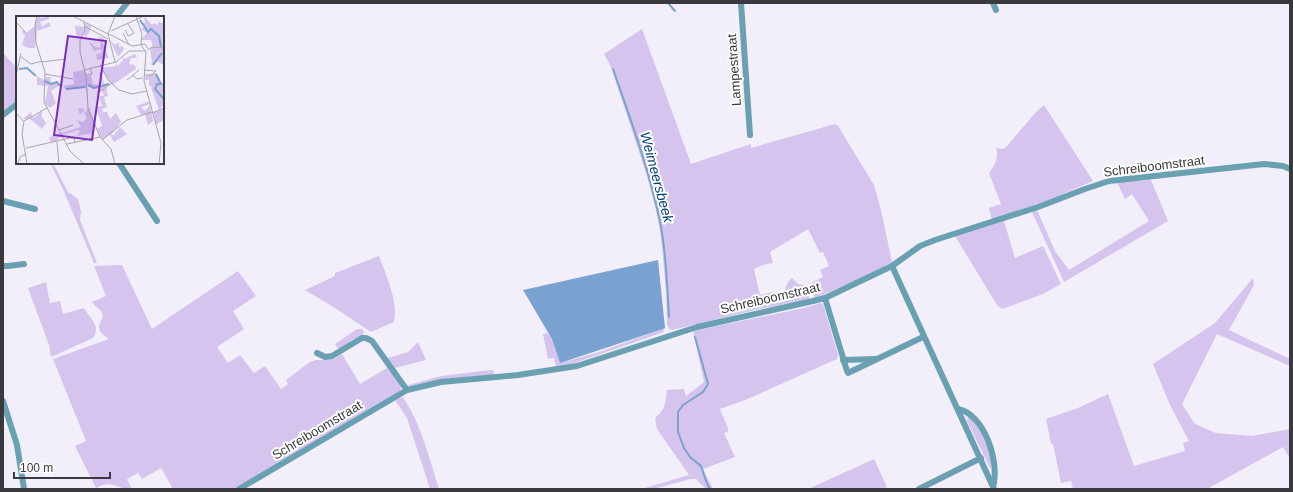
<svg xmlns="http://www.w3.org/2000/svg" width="1293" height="492" font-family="Arial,sans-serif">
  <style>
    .green { fill: #d5c4ed }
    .water { fill: #7aa2d1 }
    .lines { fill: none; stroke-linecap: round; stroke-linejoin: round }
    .stream { stroke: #7aa2d1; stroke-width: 2 }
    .street { stroke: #69a1b2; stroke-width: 6 }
    .labels { text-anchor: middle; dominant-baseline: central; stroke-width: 4; stroke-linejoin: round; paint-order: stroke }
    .street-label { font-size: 13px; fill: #3a393d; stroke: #fff }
    .water-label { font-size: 14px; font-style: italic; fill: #024079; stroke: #fff }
    .inset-river { fill: none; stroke: #7aa2d1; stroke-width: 2 }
    .inset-road { fill: none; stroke: #a9a6ae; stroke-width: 1 }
    .view { fill: #7b2cbf; fill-opacity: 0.15; stroke: #7b2cbf; stroke-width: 2 }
    .inset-edge { fill: none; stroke: #3a393d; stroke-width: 2 }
  </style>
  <rect width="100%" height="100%" fill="#f3effa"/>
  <g class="green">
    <path d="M642 29 691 164 751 144V148L835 124 838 126 874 185 881 210 892 262 864 277 815 298 811 283 823 277 820 270 829 266 823 252 820 253 808 229 770 252 773 263 763 265 754 269 760 295 772 292 775 301 787 298C785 291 785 283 792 278L798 284 808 286 809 299 755 310 672 330 669 329 667 324 666 292 661 236 658 218 647 176 611 67 604 54Z"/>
    <polygon points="3,53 17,68 17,100 3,112"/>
    <path d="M1044 105 1093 181 1056 197 992 220 989 208 1001 204 989 173C995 164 999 158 996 148L1003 149 1007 146 1036 112Z"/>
    <polygon points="50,163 53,163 68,192 78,199 81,212 80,220 97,263 94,263 62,187"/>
    <polygon points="1151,180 1168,221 1064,282 1032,212 1037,210 1055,251 1069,270 1149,221 1132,194 1125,199 1117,182"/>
    <polygon points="1004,221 1015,258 1043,246 1061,284 1043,294 1002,309 997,305 955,236"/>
    <path d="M379 256C386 275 399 303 394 322L371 332 335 308 305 290 335 276V273Z"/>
    <path d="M122 265 152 329 238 271 256 296 233 311 244 329 217 347 228 363 240 355 254 373 265 366 281 389 288 384 286 380 310 362 316 360H326L334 359 342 354 360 384 387 368 389 369 401 386 400 391 234 489H173L161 468 142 479 138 473 127 479 132 489C115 489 112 479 96 488L75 446 86 441 53 359 109 339C88 326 108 321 101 311 99 308 95 307 92 302L106 296 94 266Z"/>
    <polygon points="1253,278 1254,285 1229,330 1290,359 1290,366 1217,334 1182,404 1195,424 1216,433 1252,436 1290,429 1290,459 1283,447 1207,489 1073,489 1071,481 1061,483 1053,444 1051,444 1046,419 1078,408 1108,394 1134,466 1185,451 1183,443 1189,441 1170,405 1153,364 1215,323"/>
    <path d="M46 282 50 303 60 301 63 314 84 308C89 318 102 325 93 338L51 357 49 345 28 288Z"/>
    <path d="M821 303 823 304 838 355 837 359 750 398 720 409 728 428V432L724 433 735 457 703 469 713 489H706L696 479H690L654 489H641L689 475 657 429C653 414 657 419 663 409 666 404 666 395 667 390L684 389 686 396 704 382 693 331 804 308Z"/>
    <polygon points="357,329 362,329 364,332 363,335 352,340 339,350 335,344"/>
    <polygon points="663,329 664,332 575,363 565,365 556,366 554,358 548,359 543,334 548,333 552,339 560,363 599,352"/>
    <polygon points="418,342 426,360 395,368 388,358 408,352"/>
    <path d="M491 370 494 371V375C477 376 460 377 444 379 432 381 421 384 409 386L408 385 441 376Z"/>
    <path d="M403 397C421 424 429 457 439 489H430L407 418 395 400Z"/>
    <path d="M970 416C984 435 991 443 991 468H990L989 466 967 421 968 417Z"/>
    <polygon points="874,459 887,487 883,489 808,489"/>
  </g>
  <polygon class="water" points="658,260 665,328 663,329 560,363 552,339 523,290"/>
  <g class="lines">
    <g class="stream">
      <polyline points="668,3 675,11"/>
      <path d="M613 69C630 118 648 166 659 217 666 249 667 284 669 317"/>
      <polyline points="695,337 708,384 703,392 683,405 678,412 678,432 684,448 690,457 701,466 706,481 710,489"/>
    </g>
    <g class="street">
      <polyline points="741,3 750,135"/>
      <polyline points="993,3 996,10"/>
      <polyline points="116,17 127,3"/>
      <polyline points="3,115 17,104"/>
      <polyline points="119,163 157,221"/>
      <polyline points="3,201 35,209"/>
      <polyline points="3,266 8,266 24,264"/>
      <polyline points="892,266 994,489"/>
      <polyline points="825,298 847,371 848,373 923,337"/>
      <polyline points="317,353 325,357 332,356 362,338 366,338 372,341 407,390"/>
      <polyline points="843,360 875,359"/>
      <polyline points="3,401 17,445 24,489"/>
      <path d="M958 409C985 414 1000 463 993 487"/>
      <polyline points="239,489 407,390 441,382 518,375 577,366 697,327 813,301 825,298 892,266 920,246 935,240 1038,207 1085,189 1109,181 1264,164 1283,166 1290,169"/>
      <polyline points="919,489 981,458"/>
    </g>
  </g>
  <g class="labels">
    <g class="street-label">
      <text transform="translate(734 70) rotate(-94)">Lampestraat</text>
      <text transform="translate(1154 166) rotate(-7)">Schreiboomstraat</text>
      <text transform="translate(770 298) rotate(-13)">Schreiboomstraat</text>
      <text transform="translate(317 430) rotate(-31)">Schreiboomstraat</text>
    </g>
    <g class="water-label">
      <text transform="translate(657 177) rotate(75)">Weimeersbeek</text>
    </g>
  </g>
  <g transform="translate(16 16)">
    <rect width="148" height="148" fill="#f3effa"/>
    <path d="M21 0 26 2 33 0V3L24 6 26 11 33 6 35 10 21 15 19 32H13L6 29 9 19 6 17 7 13 10 17 19 10ZM128 0 136 9 138 7 141 9 143 6 140 4 148 8 147 49 141 45 137 49 134 48 136 47 134 32 137 31 135 24H124L131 17 125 13 129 10 124 7H129ZM68 7 75 10 74 15 70 21 67 18 66 21 60 19 59 10 68 7 60 10 69 11ZM81 20 89 23 86 26 93 42H89V46L88 42 81 44 80 38 86 37 85 33 78 35 73 26 77 28 80 23 77 30 84 32 85 25ZM94 24 99 29 103 26V31L107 30 108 33 102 41ZM119 38 121 42H115L113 48 119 49 120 53 96 69 85 52 100 50V46L102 50 107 44 106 41 108 43ZM68 54 70 60 75 59 77 68 86 69 83 57 85 56 88 68 94 67 90 69 92 80 88 81 91 91 86 93 87 96H91L94 103 100 97 105 106 95 119H98L104 111 111 118 98 126 94 119 86 123 81 113 86 110 80 91 73 93 80 110 76 112 77 117 61 120 64 115 62 114 46 119 47 121 42 122V128V125L35 126 33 122 36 120 65 111 61 104 67 106 71 102 67 95 64 99 62 93 67 92 69 97 71 95 69 91 71 93 86 90 83 81 88 79 86 75 83 76 82 72 77 73 75 69 71 70 72 80V81H70L72 80 70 72 49 73 47 70 58 68 57 56ZM139 57 144 66 140 57 145 67H148V88L143 94 135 72 136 70H133V64H129L130 60ZM21 60 28 64 30 61H37L34 62 35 68 41 66 44 69 35 75 40 87 34 92 29 87 32 70 21 69ZM134 85V88L125 91 129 95 134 89 137 105 132 109 129 98 125 99 120 90ZM147 93 148 104 139 109 138 96ZM26 95V101L30 107 26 113 14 103H7L15 96 17 102Z" fill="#d5c4ed"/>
    <path class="inset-river" d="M124 4 132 16 135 13 143 20 145 31M137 49 146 37M3 53 11 52 20 60M140 58 145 68H141L139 73 148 83M29 65 35 68 41 66 43 69 46 68M72 69 78 72 93 68M50 73 69 71"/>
    <path class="inset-road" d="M21 0 19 9 20 27 29 56 28 86 54 135 68 148M57 0 92 18M120 0 126 18 125 29M0 6 10 17M68 6 69 14 64 24V36L70 60 72 92 84 121 95 133 99 148M70 11 92 23M109 14 112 20 118 17 111 7M95 15 128 0M107 17 113 29M93 18 116 30 129 28 132 33M125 29 130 36 128 65 145 127 143 148M132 34 136 31 148 32M5 41 15 48 26 45M26 46 50 43M99 46 92 18 99 0M84 49 92 64 103 74 116 78 131 75M68 54 100 46 113 35H130M29 58 57 63M70 59 76 58 74 52M116 59 121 63 127 62M128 59H136L140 55 128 54M0 60 5 37M111 64 123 54M83 76 95 68M0 97 8 106 6 118 11 148M136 97 148 92M8 105 31 92M43 114 57 109M86 124 111 104 136 96M41 126 43 148M51 128 84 121M10 132 54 122H58L59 126M2 148 4 141 10 138"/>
    <path class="view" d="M52 20 90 25 76 124 38 119Z"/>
    <rect width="148" height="148" class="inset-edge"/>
  </g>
  <rect width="1293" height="492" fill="none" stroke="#3a393d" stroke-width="8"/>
  <path d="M14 472v6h96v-6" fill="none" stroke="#3a393d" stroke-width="2"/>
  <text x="20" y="472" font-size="12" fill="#3a393d" stroke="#ffffff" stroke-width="3" paint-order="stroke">100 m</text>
</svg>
